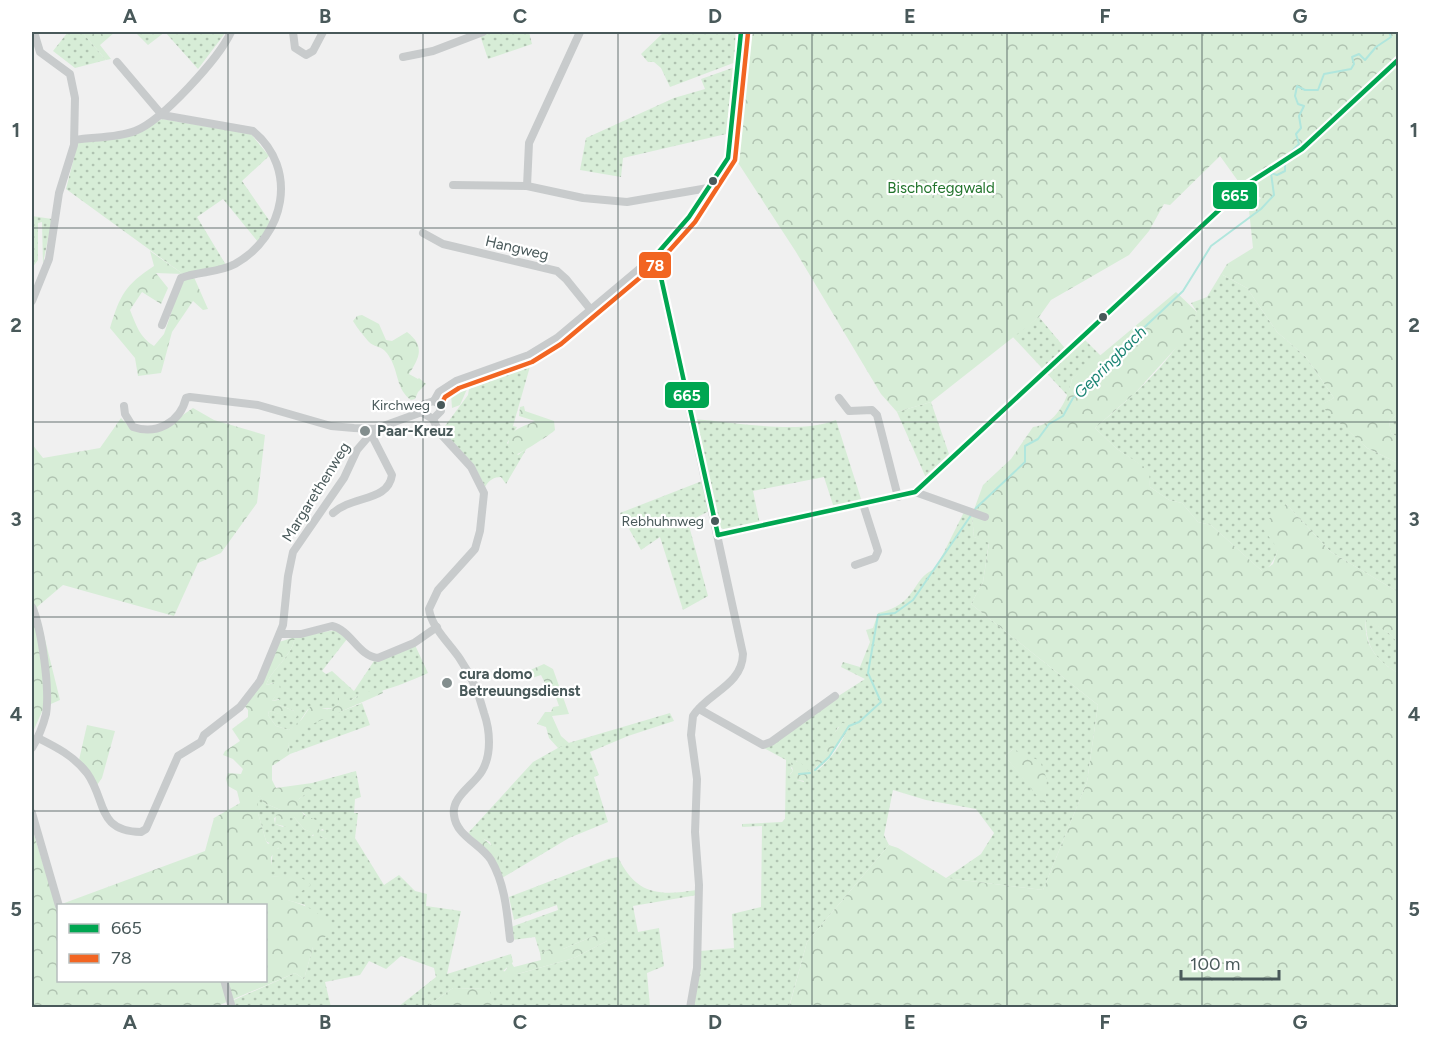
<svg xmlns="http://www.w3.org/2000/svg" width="1430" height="1039" font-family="Figtree,sans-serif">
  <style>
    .grass { fill: url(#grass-dots); fill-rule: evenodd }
    .forest { fill: url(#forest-crowns) }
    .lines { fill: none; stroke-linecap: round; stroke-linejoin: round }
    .stream { stroke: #b0e6dd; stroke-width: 2 }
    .minor { stroke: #c8cbcc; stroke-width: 8 }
    .bus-1-casing { stroke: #fff; stroke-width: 9 }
    .bus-2-casing { stroke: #fff; stroke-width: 9 }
    .bus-1 { stroke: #00a651; stroke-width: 4.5 }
    .bus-2 { stroke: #f26522; stroke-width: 4.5 }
    .grid { fill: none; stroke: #49595a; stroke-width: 1.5; stroke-opacity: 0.55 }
    .bus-dot { fill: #49595a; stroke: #fff; stroke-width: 2 }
    .poi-dot { fill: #838e8e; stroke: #fff; stroke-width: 2 }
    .labels { text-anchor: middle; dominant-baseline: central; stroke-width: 4.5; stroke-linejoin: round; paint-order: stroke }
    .bus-label { font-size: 14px; fill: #49595a; stroke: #fff; text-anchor: end }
    .park-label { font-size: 15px; fill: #22742c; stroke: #fff }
    .street-label { font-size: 15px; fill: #49595a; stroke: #fff }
    .poi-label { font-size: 15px; font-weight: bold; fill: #49595a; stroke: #fff; text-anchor: start }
    .water-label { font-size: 16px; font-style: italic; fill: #1b8574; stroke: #fff }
    .line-badge { stroke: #fff; stroke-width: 2 }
    .badge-label { font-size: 16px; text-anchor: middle; font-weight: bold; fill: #fff }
    .neatline { fill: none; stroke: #49595a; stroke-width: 2 }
    .grid-label { font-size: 20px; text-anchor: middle; font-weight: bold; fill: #49595a }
  </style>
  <defs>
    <pattern id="grass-dots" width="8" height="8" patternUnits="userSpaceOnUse" patternTransform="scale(1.5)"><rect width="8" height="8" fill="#d7edd7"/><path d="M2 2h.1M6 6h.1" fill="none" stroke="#b0c3b1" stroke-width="1.8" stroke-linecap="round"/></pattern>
    <pattern id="forest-crowns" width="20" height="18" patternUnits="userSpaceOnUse" patternTransform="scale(1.5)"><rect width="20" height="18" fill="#d7edd7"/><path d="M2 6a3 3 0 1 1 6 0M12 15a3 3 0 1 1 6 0" fill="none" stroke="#b0c3b1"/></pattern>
  </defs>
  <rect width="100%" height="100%" fill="#f0f0f0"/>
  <g class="grass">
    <polygon points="68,32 82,32 106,60 75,68 53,51"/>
    <polygon points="135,32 226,32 198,69 165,32 148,45"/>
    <polygon points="488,32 529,32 532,44 488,59 480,35"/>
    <polygon points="664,32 735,32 736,62 670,87 661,68 654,62 648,62 641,54"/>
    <polygon points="735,67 726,134 623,158 621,177 580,170 586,138 674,98 705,89 701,79"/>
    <polygon points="162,119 251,134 269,156 242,181 271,223 258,242 223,199 197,217 226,265 183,274 66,189 78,142 141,131"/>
    <polygon points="32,216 52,219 43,264 42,222 38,223 38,260 32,268"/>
    <path d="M1221 274 1247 288 1277 332 1306 357 1334 398 1321 405 1367 448 1398 463V592L1331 552 1286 504C1282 527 1283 557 1263 572L1211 525 1198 522 1182 503 1169 500 1150 487 1148 470 1117 449 1095 428C1135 394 1175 360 1197 312L1191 303 1207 297Z"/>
    <polygon points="1039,317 1069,353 1084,339 1102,357 1072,379 1068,396 1012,336"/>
    <path d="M533 356 513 426 517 427 507 443 518 455 527 448 506 484 501 477C494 477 489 480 485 487L474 465 442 430 468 395 469 389 462 382Z"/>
    <polygon points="931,402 949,454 926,478 897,412"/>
    <polygon points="1398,414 1398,437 1391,433 1389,421"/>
    <path d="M694 419C735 422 799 435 836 420L862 502 834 508 824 477 753 491 760 524 725 531 718 525Z"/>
    <polygon points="702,481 709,511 688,522 708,596 683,610 660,537 641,550 620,513"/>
    <path d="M964 512 972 515 974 537 989 542 983 582 971 604 1098 705 1087 782 1043 890 946 878 981 854 994 833 976 809 926 800 893 790 884 835 889 845 807 942 789 1007 691 1008 700 951 734 948 732 914 761 907 762 826 742 827V824L782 822 785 819 786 760 760 746 865 679 841 667 843 662 860 667 870 642 866 630 873 628 878 613C919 604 909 580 936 568ZM848 725C845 741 830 760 818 770L815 769 838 727ZM1013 749 1046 805 1005 756ZM797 761 804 782 793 779 790 774 793 771 791 768Z"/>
    <path d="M1366 618 1390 634 1398 643V673C1375 660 1365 646 1366 618Z"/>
    <path d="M335 630 347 639 322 671 326 674 332 671 354 691 374 661 415 645 428 673C410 681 395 687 378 692 365 695 362 692 350 701L339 694V703L334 708 308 709 298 724 289 730 276 726 268 715 269 711 295 718 294 711 279 705V699L272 701 280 689 273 683 266 685C273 667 292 657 295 637Z"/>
    <path d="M362 703 370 725 290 754 288 744C304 720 338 714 362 703Z"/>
    <polygon points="670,713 674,721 628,736 590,752 599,775 594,777 608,822 569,838 502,878 490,842 469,832 533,762 565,744"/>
    <path d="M356 771 361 797 355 799 354 813H358L355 838 384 885 399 875 415 891 427 894 426 906 461 911 447 974 511 954 513 962 503 971 518 974 574 958 607 941 596 935 563 949H550L540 953 535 937 512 940 511 927 558 910 557 905 514 920 509 897 608 859 618 857C636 895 659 896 697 890V895L633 906 638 932 659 928 664 966 647 973 650 1007H495L488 989 453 988 426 1007H398L436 977 434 968 401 956 386 969 369 961 360 975 325 982 331 1007H234V1000L295 973 304 979 313 947 305 905 287 900 288 876 271 877 270 873 273 851 279 848 266 841 258 813V797L260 795 264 803 283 811 284 813 274 818 275 824 283 827 290 817H294L304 829 314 833 312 836H320L327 839 323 829 318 831C311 815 305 818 297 805L299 799 312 788V783Z"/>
  </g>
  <g class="forest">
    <polygon points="82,32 115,32 100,45 111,59 106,60"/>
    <polygon points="746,32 1398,32 1398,414 1389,421 1391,433 1398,437 1398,463 1367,448 1320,405 1334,398 1306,357 1277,332 1247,288 1221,274 1227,264 1253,248 1249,210 1261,198 1238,181 1220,156 1170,205 1164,204 1149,231 1129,255 1051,300 1039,317 931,402 897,412 881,394 796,252 733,155 745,62"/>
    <path d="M150 251 183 274 156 273 168 288 161 304 142 292 130 310C136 325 140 338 154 346L164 334 182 281 193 275 208 309 203 310 193 301 172 332 161 373 138 376 135 358 110 328C120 295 125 285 154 266Z"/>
    <path d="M1176 292 1197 312 1185 338 1135 393 1095 428 1117 449 1149 470 1150 487 1169 500 1182 503 1198 522 1211 525 1262 571 1273 564 1278 549 1261 526 1286 504 1331 552 1398 592V643L1390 634 1366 619C1363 645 1377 661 1398 673V1007L789 1008 807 942 889 845 898 848 946 878 1043 890 1087 782 1098 705 971 604 983 582 989 543 974 537 972 515 983 485 1011 459 1033 427C1056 425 1068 399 1072 379Z"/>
    <path d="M362 315 379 324 386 340 392 341 407 332C425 346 420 357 409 374L418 379 419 378 426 384 418 392 415 399 411 400C396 389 399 373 390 358 383 344 375 349 368 341 363 335 357 328 353 321L357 316Z"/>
    <polygon points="463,384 467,389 460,405 452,408 451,394"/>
    <path d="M524 406 525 411 554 421 555 430C553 433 520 454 515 455L508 446C509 428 522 428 535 421L519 416 520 407Z"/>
    <polygon points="193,408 214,420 265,435 257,503 221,553 198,563 174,616 63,585 37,607 60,700 44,707 32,734 32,444 43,458 100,448 121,418 133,431 158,432"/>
    <path d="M295 637C292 657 273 667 266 685L279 682 280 690 272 701 283 699 279 705 294 711 297 716 295 719 269 711 268 715 276 726 289 730 302 719 312 704C323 709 329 713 339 703V694L343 693 350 701 364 692 382 690 383 693 308 726 288 744 290 754 272 766V780L276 788 312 783 313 788 299 799 298 805 304 815 316 820 319 830 327 831V839L320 836 314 839 313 833 304 829 294 817 290 818 288 827 275 824 276 815 283 813V811L264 803 260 796 258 797V813L266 841 268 844 278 838 282 843 271 857V877C287 875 299 873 311 885L288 900C307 906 323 912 332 931L313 947 304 979 295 973 215 1007H32V828L56 906H58V980H266V906L59 905 205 851 214 818 240 803 237 791 228 786 226 779 228 773 241 774 243 769 233 759 223 755 225 751 240 741 232 729 248 717V710L243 704 279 642Z"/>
    <polygon points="544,664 553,669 569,714 552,716 561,736 569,743 558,748 549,738 546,727 537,724 545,712 551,712 553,707 559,706 552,686 546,685 541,675 532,678 528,676 528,671"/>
    <polygon points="842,723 852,724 827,761 815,771 818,767 814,758 825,751 829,740"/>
    <polygon points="87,725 115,731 102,778 97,785 79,760"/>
    <polygon points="1013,749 1040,761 1047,780 1045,806 1005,756"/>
    <polygon points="799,761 811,773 807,781 793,780 789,776 793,771 791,763"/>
    <path d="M473 831C487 841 505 853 501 874L487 850 468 833Z"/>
    <polygon points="596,935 602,935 607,941 574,958 500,979 511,962 514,967 541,960 540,953 550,949 563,949"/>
    <polygon points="453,988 489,989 495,1007 426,1007"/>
  </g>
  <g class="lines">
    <g class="stream">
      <polyline points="1290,153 1299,144 1296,134 1301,128 1299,116 1304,106 1298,104 1295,96 1297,86 1305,90 1318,90 1324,74 1351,69 1354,64 1352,57 1359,54 1365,60 1376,47 1391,37 1389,32"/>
      <polyline points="815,770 829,757 849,726 859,722 881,702 868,673 878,615 895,613 913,600 976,508 1025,462 1025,446 1038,439 1049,424 1063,416 1073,398 1086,390 1101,368 1183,291 1211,246 1261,209 1274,195 1271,173 1277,175 1285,171 1285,163"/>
      <polyline points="799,774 810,773"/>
    </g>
    <g class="minor">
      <polyline points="293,32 295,48 306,55 313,51 323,32"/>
      <polyline points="403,57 433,51 483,32"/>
      <polyline points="117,62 162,115"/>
      <path d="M75 140C94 137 117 138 135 131 162 121 219 58 231 32"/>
      <polyline points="453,185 527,186 583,198 627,202 708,188"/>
      <polyline points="527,186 529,143 580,32"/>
      <polyline points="423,233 443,244 557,271 566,279 591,310"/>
      <path d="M656 255 743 654C742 686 707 693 693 716L691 735 697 779 695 832 699 885 697 968 690 1008"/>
      <polyline points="32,301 49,259 59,193 74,145 75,98 70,74 40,52 34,32"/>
      <path d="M162 325 181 278C199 271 218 273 235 264 285 236 299 169 253 131L162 115"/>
      <polyline points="839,398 849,411 872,410 877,415 898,497"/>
      <path d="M434 401 424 404 423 413 433 419 439 432 471 467 484 493 480 531 475 549 438 590 429 609C431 627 450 644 460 659 471 675 479 694 484 713 490 730 492 754 482 771 474 785 451 797 454 815 456 836 481 844 491 860 505 884 507 912 510 939"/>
      <polyline points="434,401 439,392 456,381 529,355 557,338 656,255 689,217 728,158 741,32"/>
      <path d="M124 406 125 414 133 427C156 435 180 423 186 398L190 397 258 405 331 426 354 428 375 429 422 412"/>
      <polyline points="433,419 441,411 439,404 434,401"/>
      <polyline points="915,492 985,517"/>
      <path d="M333 513C353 495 388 502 392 475L371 434"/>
      <polyline points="718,535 915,492 1246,185 1302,149 1398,60"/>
      <polyline points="855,565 875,558 878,551 863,504"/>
      <path d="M32 607C42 629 50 690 46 714 43 726 38 738 32 748"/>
      <path d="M280 634H301L332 626C351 630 358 656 378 658L414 643 437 627"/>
      <polyline points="699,709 763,745 771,742 835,696"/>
      <path d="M38 738C56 747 74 756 87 773 107 801 96 831 141 832L146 829 178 756 201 742 204 735 240 707 260 681 283 625 288 576 293 552 344 478 357 450 375 429"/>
      <polyline points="32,813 59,906"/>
      <polyline points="224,980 232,1008"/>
    </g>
    <defs>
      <g id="bus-1">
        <polyline points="656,255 718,535"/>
        <polyline points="656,255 689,217 728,158 741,32"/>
        <polyline points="718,535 915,492 1246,185 1302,149 1398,60"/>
      </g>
      <polyline id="bus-2" points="441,405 445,397 459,388 532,362 561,344 661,260 695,222 735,160 748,33"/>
    </defs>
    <use href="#bus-1" class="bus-1-casing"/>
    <use href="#bus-2" class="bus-2-casing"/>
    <use href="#bus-1" class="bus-1"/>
    <use href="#bus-2" class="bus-2"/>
  </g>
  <path class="grid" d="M228 32V906M423 32V1008M618 32V1008M812 32V1008M1007 32V1008M1202 32V1008M32 228H1398M32 422H1398M32 617H1398M32 811H1398M228 980V1008"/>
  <g class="bus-dot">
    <circle cx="713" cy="181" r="5"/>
    <circle cx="1103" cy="317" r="5"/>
    <circle cx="441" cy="405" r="5"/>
    <circle cx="715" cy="521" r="5"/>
  </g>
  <g class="poi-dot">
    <circle cx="365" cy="431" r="6"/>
    <circle cx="447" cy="683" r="6"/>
  </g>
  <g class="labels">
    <g class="bus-label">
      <text x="430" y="405">Kirchweg</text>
      <text x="704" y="521">Rebhuhnweg</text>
    </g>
    <g class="park-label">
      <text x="941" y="188">Bischofeggwald</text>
    </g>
    <g class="street-label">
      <text transform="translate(517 248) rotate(13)">Hangweg</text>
      <text transform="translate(316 492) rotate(-58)">Margarethenweg</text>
    </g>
    <g class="poi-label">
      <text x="377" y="431">Paar-Kreuz</text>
      <text x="459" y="674">cura domo<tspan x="459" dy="17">Betreuungsdienst</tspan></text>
    </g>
    <g class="water-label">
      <text transform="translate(1110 362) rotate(-45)">Gepringbach</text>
    </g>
  </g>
  <g class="line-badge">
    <rect x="1212" y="181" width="46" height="29" rx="6" fill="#00a651"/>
    <rect x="638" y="251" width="34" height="28" rx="6" fill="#f26522"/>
    <rect x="664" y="381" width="46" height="28" rx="6" fill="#00a651"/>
  </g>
  <g class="badge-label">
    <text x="1235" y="201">665</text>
    <text x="655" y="271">78</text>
    <text x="687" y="401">665</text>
  </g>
  <rect width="1430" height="1039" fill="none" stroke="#ffffff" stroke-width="66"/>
  <rect x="57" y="904" width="210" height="78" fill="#ffffff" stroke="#b6bdbd" stroke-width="1.5"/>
  <rect x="69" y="924" width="30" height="9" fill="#00a651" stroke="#b6bdbd" stroke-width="1.5"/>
  <text x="111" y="934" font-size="18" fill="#49595a">665</text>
  <rect x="69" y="954" width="30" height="9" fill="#f26522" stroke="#b6bdbd" stroke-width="1.5"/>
  <text x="111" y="964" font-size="18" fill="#49595a">78</text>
  <path d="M1181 970v9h98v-9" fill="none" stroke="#49595a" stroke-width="3"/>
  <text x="1190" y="970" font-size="18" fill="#49595a" stroke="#ffffff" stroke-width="4.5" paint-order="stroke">100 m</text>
  <rect x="33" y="33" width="1364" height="973" class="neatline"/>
  <g class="grid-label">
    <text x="130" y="23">A</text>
    <text x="325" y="23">B</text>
    <text x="520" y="23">C</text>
    <text x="715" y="23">D</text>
    <text x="910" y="23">E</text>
    <text x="1105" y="23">F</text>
    <text x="1300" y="23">G</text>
    <text x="16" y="137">1</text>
    <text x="1414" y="137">1</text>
    <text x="16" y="332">2</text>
    <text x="1414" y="332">2</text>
    <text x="16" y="526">3</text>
    <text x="1414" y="526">3</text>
    <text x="16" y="721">4</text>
    <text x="1414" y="721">4</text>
    <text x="16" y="916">5</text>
    <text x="1414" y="916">5</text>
    <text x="130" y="1029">A</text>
    <text x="325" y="1029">B</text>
    <text x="520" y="1029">C</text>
    <text x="715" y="1029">D</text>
    <text x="910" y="1029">E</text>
    <text x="1105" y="1029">F</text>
    <text x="1300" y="1029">G</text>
  </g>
</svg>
